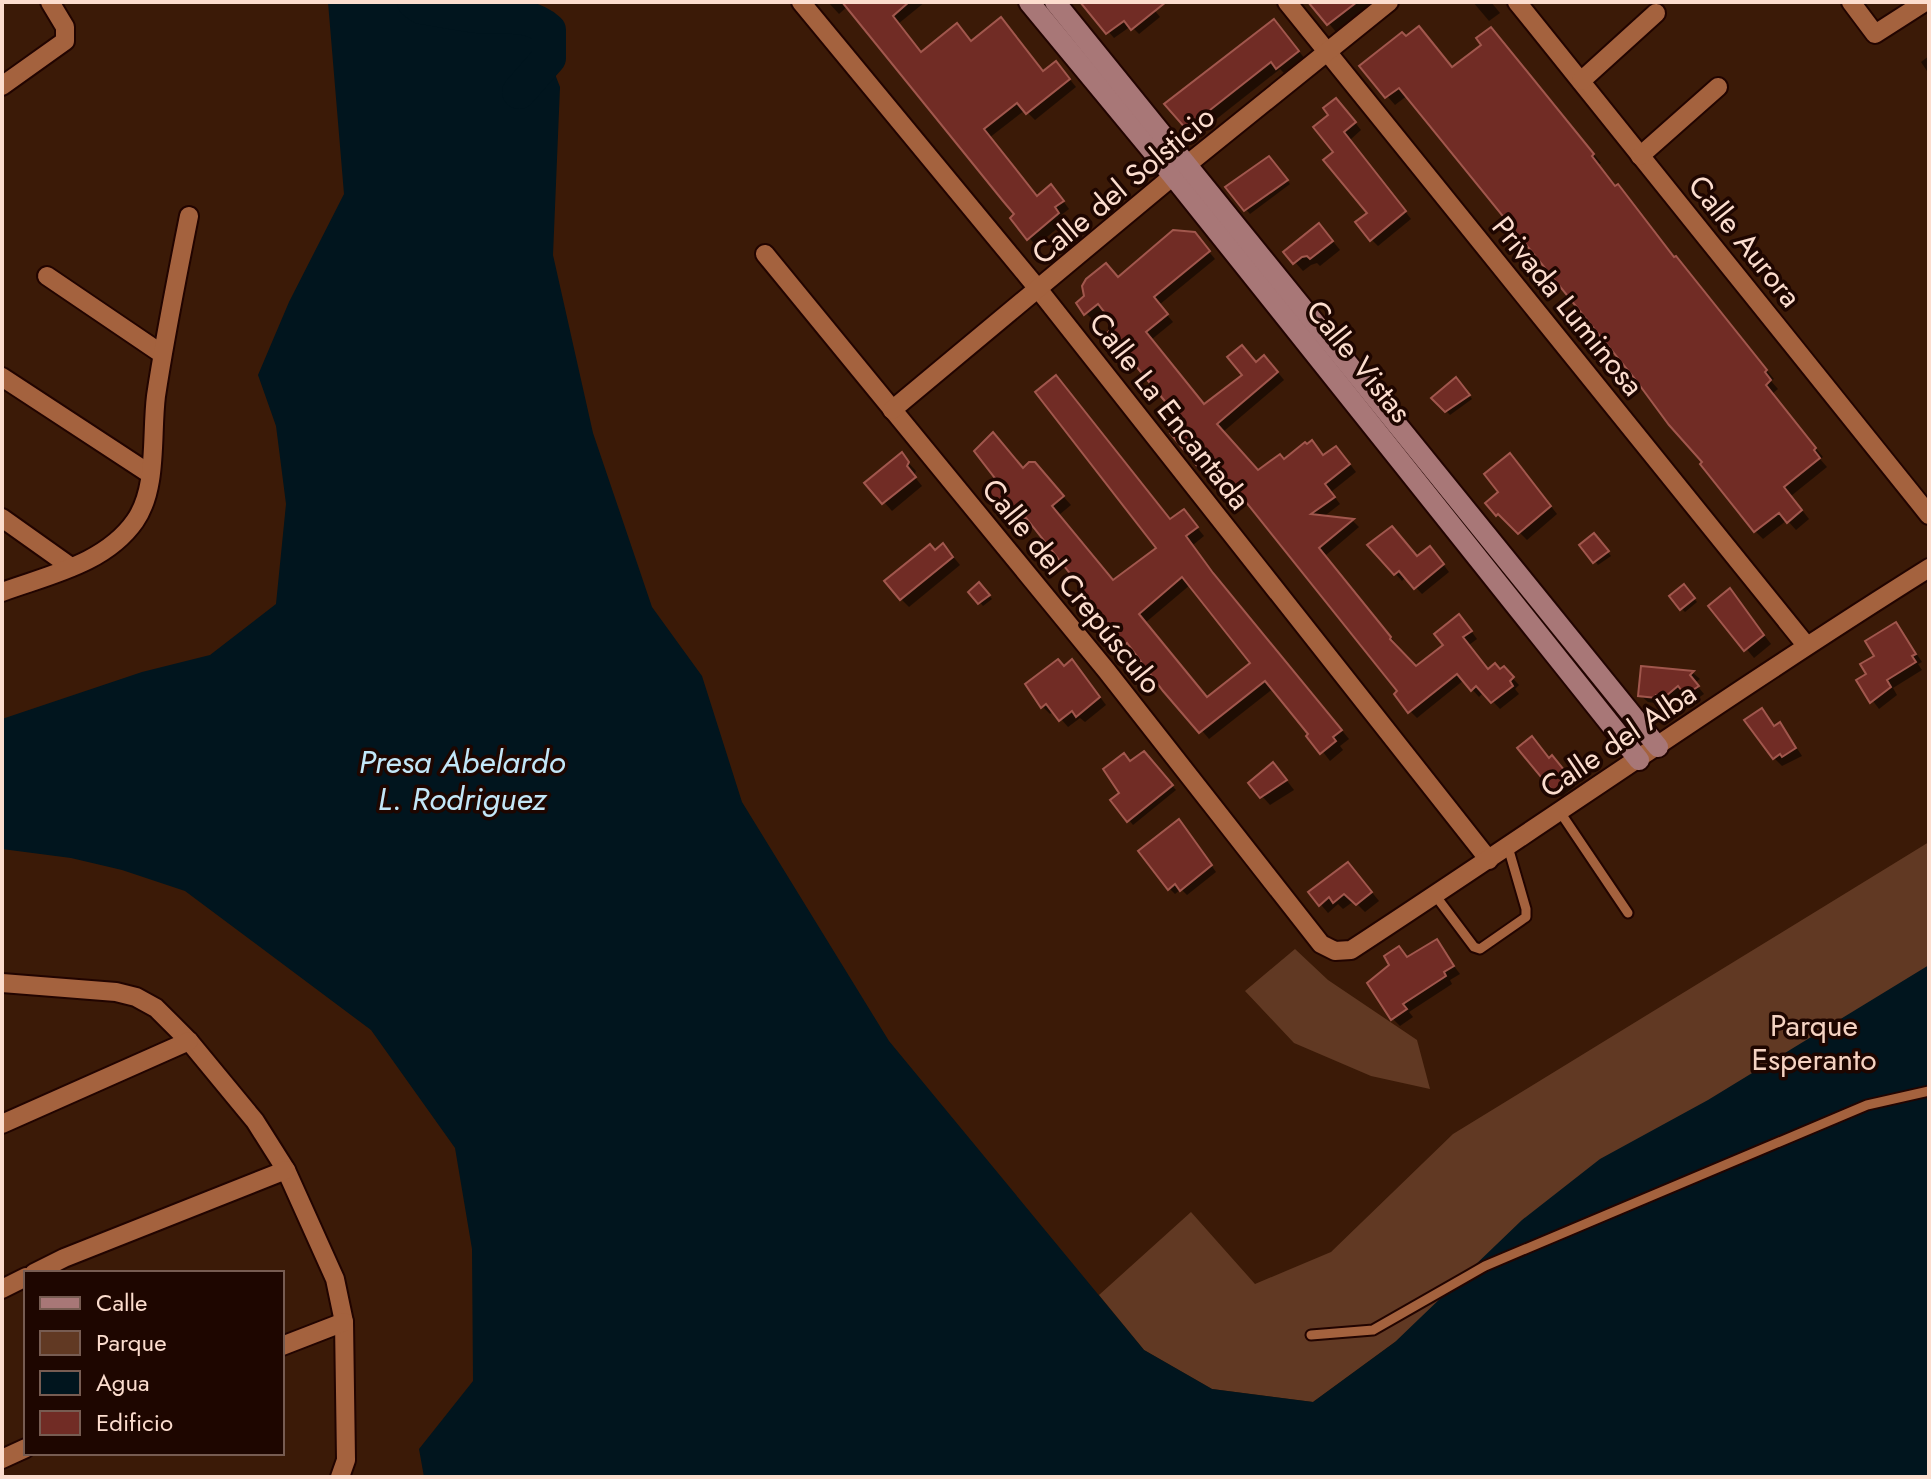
<svg xmlns="http://www.w3.org/2000/svg" width="1931" height="1479" font-family="Jost,sans-serif">
  <style>
    .green { fill: #613923 }
    .water { fill: #01151e }
    .shadow { fill: #0007; fill-rule: evenodd }
    .lines { fill: none; stroke-linecap: round; stroke-linejoin: round }
    .river { stroke: #01151e; stroke-width: 34 }
    .building { fill: #712c25; stroke: #a1574d; stroke-width: 2; fill-rule: evenodd }
    .lane-casing { stroke: #210400; stroke-width: 13 }
    .street-casing { stroke: #210400; stroke-width: 22 }
    .secondary-casing { stroke: #210400; stroke-width: 24 }
    .lane { stroke: #a4623e; stroke-width: 9 }
    .street { stroke: #a4623e; stroke-width: 18 }
    .secondary { stroke: #a87777; stroke-width: 20 }
    .labels { text-anchor: middle; dominant-baseline: central; stroke-width: 7; stroke-linejoin: round; paint-order: stroke }
    .street-label { font-size: 30px; fill: #fcddce; stroke: #1e0600 }
    .park-label { font-size: 30px; fill: #f5d3c2; stroke: #1e0600 }
    .water-label { font-size: 32px; font-style: italic; fill: #c2e7f8; stroke: #1e0600 }
  </style>
  <rect width="100%" height="100%" fill="#3b1a07"/>
  <g class="green">
    <polygon points="1929,842 1929,1123 1395,1342 1313,1402 1212,1389 1144,1350 1099,1295 1191,1212 1255,1284 1331,1252 1453,1134"/>
    <polygon points="1295,949 1328,980 1417,1040 1430,1089 1371,1076 1294,1043 1245,991"/>
  </g>
  <polygon class="water" points="328,2 527,2 560,87 553,255 593,433 652,607 702,676 742,802 889,1041 1144,1350 1212,1389 1313,1402 1395,1342 1522,1220 1600,1159 1708,1100 1929,965 1929,1477 424,1477 419,1449 473,1381 472,1249 455,1148 371,1030 185,891 122,870 71,858 2,849 2,719 142,672 210,655 276,604 286,504 276,426 258,375 289,302 344,194"/>
  <g class="shadow">
    <polygon points="828,2 925,2 898,24 922,54 972,43 1044,73 1063,71 1076,87 1035,120 1025,110 989,138 1038,198 1058,194 1069,209 1060,216 1065,222 1036,246 1013,218 1017,215 848,6 839,14"/>
    <polygon points="1083,2 1148,2 1160,17 1139,34 1131,26 1114,38"/>
    <polygon points="1311,2 1373,2 1336,32"/>
    <polygon points="1473,2 1491,2 1500,13 1489,21"/>
    <polygon points="1284,33 1306,60 1286,75 1280,69 1195,136 1187,128"/>
    <polygon points="1499,37 1601,163 1598,165 1616,188 1774,379 1771,381 1778,389 1772,394 1823,457 1820,459 1827,467 1791,496 1809,519 1796,530 1787,520 1763,539 1755,531 1705,462 1408,95 1395,105 1362,67 1453,69"/>
    <polygon points="1929,56 1929,74 1921,62"/>
    <polygon points="1343,107 1361,130 1350,140 1411,219 1378,246 1371,239 1369,213 1335,153 1331,115"/>
    <polygon points="1272,162 1290,184 1250,214 1228,188"/>
    <polygon points="1327,234 1340,250 1320,266 1317,263 1311,265 1303,271 1286,252"/>
    <polygon points="1201,242 1215,259 1159,305 1173,322 1151,340 1205,406 1256,364 1271,364 1284,380 1223,432 1258,472 1284,461 1343,455 1356,472 1331,492 1340,504 1322,518 1353,521 1359,527 1325,556 1397,645 1395,647 1416,669 1446,646 1466,624 1477,639 1469,645 1489,671 1500,671 1503,668 1519,685 1515,689 1519,694 1500,709 1484,692 1479,697 1464,680 1417,718 1410,711 1400,691 1221,468 1210,478 1173,433 1185,423 1106,310 1093,320 1086,313 1118,279"/>
    <polygon points="1459,383 1472,399 1450,415 1434,398"/>
    <polygon points="901,455 916,471 914,476 922,486 892,511 884,502"/>
    <path d="M1032 462 1071 505 1059 515 1114 582 1159 548 1171 521 1191 520 1204 536 1193 545 1221 584 1349 739 1340 746 1343 750 1330 761 1274 688 1209 739 1135 651 1125 660 1117 652 1112 628 1034 526 1024 534 1016 526 1023 470ZM1190 585 1253 663 1208 699 1145 623Z"/>
    <polygon points="1517,463 1557,514 1527,540 1507,520 1505,522 1488,503 1501,492"/>
    <polygon points="1597,539 1611,556 1598,565 1582,545"/>
    <polygon points="1370,545 1418,558 1436,555 1449,572 1422,594 1406,577 1402,581"/>
    <polygon points="936,552 951,554 960,565 909,607 901,599"/>
    <polygon points="979,585 992,599 983,606 971,592"/>
    <polygon points="1687,590 1697,602 1685,612 1682,609"/>
    <polygon points="1730,591 1771,644 1754,658 1711,606"/>
    <polygon points="1896,624 1922,662 1918,664 1922,670 1893,688 1897,695 1879,709 1858,681 1868,674"/>
    <polygon points="1064,668 1079,669 1106,705 1085,722 1080,718 1068,727 1054,711 1050,714 1043,707 1028,684"/>
    <polygon points="1643,668 1693,673 1700,679 1695,683 1704,694 1694,701 1685,692 1673,702 1663,701 1662,704 1648,702 1640,695"/>
    <polygon points="1762,710 1775,728 1779,725 1787,733 1802,756 1782,766 1774,758"/>
    <polygon points="1143,754 1176,790 1133,825 1113,800 1122,793 1131,764"/>
    <polygon points="1556,761 1575,786 1561,797 1557,793"/>
    <polygon points="1281,773 1294,790 1270,805 1262,796"/>
    <polygon points="1185,828 1216,872 1187,895 1181,889 1175,894 1169,888"/>
    <polygon points="1356,873 1379,901 1365,912 1354,901 1343,909 1338,904 1328,913 1311,893"/>
    <polygon points="1436,942 1460,974 1450,980 1452,984 1409,1012 1413,1017 1400,1026 1393,1019 1392,966 1399,949 1408,959"/>
  </g>
  <g class="lines">
    <path class="river" d="M414 2 421 7C439 10 458 14 477 16 504 19 527 11 549 30V58L519 92"/>
  </g>
  <g class="building">
    <polygon points="842,2 909,2 893,16 921,52 957,23 971,41 1001,17 1043,71 1056,61 1070,79 1026,114 1017,103 984,129 1037,196 1051,184 1064,201 1055,207 1059,213 1027,240 1010,218 1014,214 1003,201"/>
    <polygon points="1080,2 1166,2 1131,30 1124,21 1106,34"/>
    <polygon points="1308,2 1357,2 1327,25"/>
    <polygon points="1274,19 1299,51 1276,69 1271,62 1186,129 1164,104"/>
    <polygon points="1419,26 1452,67 1481,45 1476,38 1491,27 1594,154 1592,156 1615,186 1618,184 1674,257 1676,256 1767,370 1765,372 1771,380 1766,385 1816,448 1814,450 1820,458 1784,487 1802,510 1787,523 1779,513 1754,532 1700,464 1702,462 1669,425 1635,379 1399,88 1385,98 1359,66 1402,32 1406,36"/>
    <polygon points="1336,98 1356,122 1344,132 1406,211 1370,241 1355,222 1367,213 1323,160 1333,152 1313,127 1328,115 1323,108"/>
    <polygon points="1269,156 1288,180 1244,211 1225,187"/>
    <polygon points="1319,223 1333,241 1310,259 1307,256 1302,257 1293,264 1283,252"/>
    <polygon points="1173,230 1195,232 1210,251 1154,297 1168,314 1146,332 1204,404 1242,375 1227,357 1242,345 1256,362 1264,355 1278,372 1217,424 1258,470 1280,454 1284,459 1305,442 1307,444 1312,440 1323,455 1336,446 1350,464 1325,484 1335,497 1311,514 1354,519 1319,548 1391,637 1390,639 1416,666 1443,645 1434,634 1459,614 1472,631 1463,637 1488,669 1495,663 1500,669 1504,666 1514,677 1510,681 1513,686 1491,703 1476,686 1471,691 1457,674 1408,713 1394,694 1397,691 1218,467 1213,462 1202,472 1170,433 1182,422 1108,332 1115,326 1098,304 1084,315 1076,303 1084,296 1082,286 1086,279 1106,263 1118,277"/>
    <path d="M1056 375 1170 519 1184 509 1198 527 1186 536 1213 573 1342 730 1333 737 1336 741 1320 754 1306 736 1308 734 1265 681 1199 733 1163 691 1127 643 1115 653 1101 635 1109 628 1081 592 1083 590 1026 518 1015 527 986 491 997 481 974 451 993 432 1023 468 1029 462H1035L1064 496 1052 506 1113 580 1156 548 1035 392ZM1182 577 1250 663 1207 697 1139 614Z"/>
    <polygon points="1456,377 1470,395 1445,412 1431,398"/>
    <polygon points="902,452 909,462 907,466 916,477 882,504 864,483"/>
    <polygon points="1510,453 1551,506 1518,534 1498,514 1496,516 1485,503 1498,492 1484,474"/>
    <polygon points="1392,526 1417,556 1430,546 1444,564 1414,589 1399,571 1394,575 1367,545"/>
    <polygon points="1594,533 1609,551 1593,563 1579,545"/>
    <polygon points="943,543 953,557 900,600 884,581 930,544 935,550"/>
    <polygon points="979,582 990,595 978,604 968,592"/>
    <polygon points="1684,584 1695,598 1680,610 1669,596"/>
    <polygon points="1730,588 1764,635 1744,651 1708,606"/>
    <polygon points="1896,622 1916,654 1912,656 1916,662 1887,680 1891,687 1870,703 1856,680 1866,674 1860,664 1874,656 1865,641"/>
    <polygon points="1058,659 1064,666 1072,659 1100,697 1076,717 1072,711 1059,721 1046,704 1041,708 1025,684"/>
    <polygon points="1641,666 1694,671 1690,675 1699,686 1685,695 1678,686 1666,696 1656,695 1656,698 1638,696"/>
    <polygon points="1762,708 1774,726 1780,722 1796,748 1782,757 1780,754 1773,759 1744,720"/>
    <polygon points="1532,736 1549,758 1552,755 1573,781 1556,795 1517,748"/>
    <polygon points="1144,751 1173,785 1127,822 1110,800 1119,793 1103,769 1124,753 1130,761"/>
    <polygon points="1273,762 1287,780 1260,798 1248,783"/>
    <polygon points="1179,819 1212,865 1180,891 1175,884 1168,890 1138,851"/>
    <polygon points="1348,862 1372,892 1356,905 1344,894 1333,903 1329,897 1319,906 1308,892"/>
    <polygon points="1437,939 1454,966 1444,972 1446,976 1403,1004 1407,1009 1391,1020 1367,983 1389,965 1384,956 1399,946 1407,957"/>
  </g>
  <g class="lines">
    <defs>
      <g id="lane">
        <polyline points="1560,812 1628,913"/>
        <polyline points="1435,895 1474,947 1480,949 1526,917 1526,909 1508,847"/>
        <polyline points="1311,1335 1373,1330 1485,1266 1867,1105 1929,1091"/>
      </g>
      <g id="street">
        <polyline points="801,2 1039,290 1489,860"/>
        <polyline points="1287,2 1806,645"/>
        <polyline points="1517,2 1929,515"/>
        <polyline points="1851,2 1875,34 1925,2"/>
        <polyline points="1581,81 1656,13"/>
        <polyline points="2,86 65,41 65,27 50,2"/>
        <polyline points="1640,156 1718,87"/>
        <path d="M765 254 1106 670 1321 944 1335 951 1351 950C1544 824 1733 691 1929 568"/>
        <polyline points="47,276 162,354"/>
        <polyline points="2,377 150,474"/>
        <polyline points="892,410 1173,176 1389,2"/>
        <polyline points="2,518 71,567"/>
        <path d="M2 592C48 575 105 564 135 521 158 488 151 436 156 396 165 336 177 276 189 216"/>
        <polyline points="2,983 116,992 136,997 156,1008 189,1041 255,1121 286,1170 335,1279 344,1322 346,1460 340,1477"/>
        <polyline points="2,1124 189,1041"/>
        <polyline points="34,1273 64,1258 286,1170"/>
        <polyline points="2,1289 26,1277"/>
        <polyline points="282,1346 344,1322"/>
        <polyline points="2,1459 26,1448"/>
      </g>
      <g id="secondary">
        <polyline points="1029,2 1173,176 1639,760"/>
        <polyline points="1055,2 1658,747"/>
      </g>
    </defs>
    <use href="#lane" class="lane-casing"/>
    <use href="#street" class="street-casing"/>
    <use href="#secondary" class="secondary-casing"/>
    <use href="#lane" class="lane"/>
    <use href="#street" class="street"/>
    <use href="#secondary" class="secondary"/>
  </g>
  <g class="labels">
    <g class="street-label">
      <text transform="translate(1123 185) rotate(-40)">Calle del Solsticio</text>
      <text transform="translate(1745 241) rotate(51)">Calle Aurora</text>
      <text transform="translate(1568 306) rotate(51)">Privada Luminosa</text>
      <text transform="translate(1359 361) rotate(51)">Calle Vistas</text>
      <text transform="translate(1170 411) rotate(52)">Calle La Encantada</text>
      <text transform="translate(1072 586) rotate(51)">Calle del Crepúsculo</text>
      <text transform="translate(1618 740) rotate(-34)">Calle del Alba</text>
    </g>
    <g class="park-label">
      <text x="1814" y="1025">Parque<tspan x="1814" dy="34">Esperanto</tspan></text>
    </g>
    <g class="water-label">
      <text x="462" y="762">Presa Abelardo<tspan x="462" dy="37">L. Rodriguez</tspan></text>
    </g>
  </g>
  <rect width="1931" height="1479" fill="none" stroke="#fcddce" stroke-width="8"/>
  <rect x="24" y="1271" width="260" height="184" fill="#1e0600" stroke="#775c52" stroke-width="2"/>
  <rect x="40" y="1297" width="40" height="12" fill="#a87777" stroke="#775c52" stroke-width="2"/>
  <text x="96" y="1311" font-size="24" fill="#fcddce">Calle</text>
  <rect x="40" y="1331" width="40" height="24" fill="#613923" stroke="#775c52" stroke-width="2"/>
  <text x="96" y="1351" font-size="24" fill="#fcddce">Parque</text>
  <rect x="40" y="1371" width="40" height="24" fill="#01151e" stroke="#775c52" stroke-width="2"/>
  <text x="96" y="1391" font-size="24" fill="#fcddce">Agua</text>
  <rect x="40" y="1411" width="40" height="24" fill="#712c25" stroke="#775c52" stroke-width="2"/>
  <text x="96" y="1431" font-size="24" fill="#fcddce">Edificio</text>
</svg>
